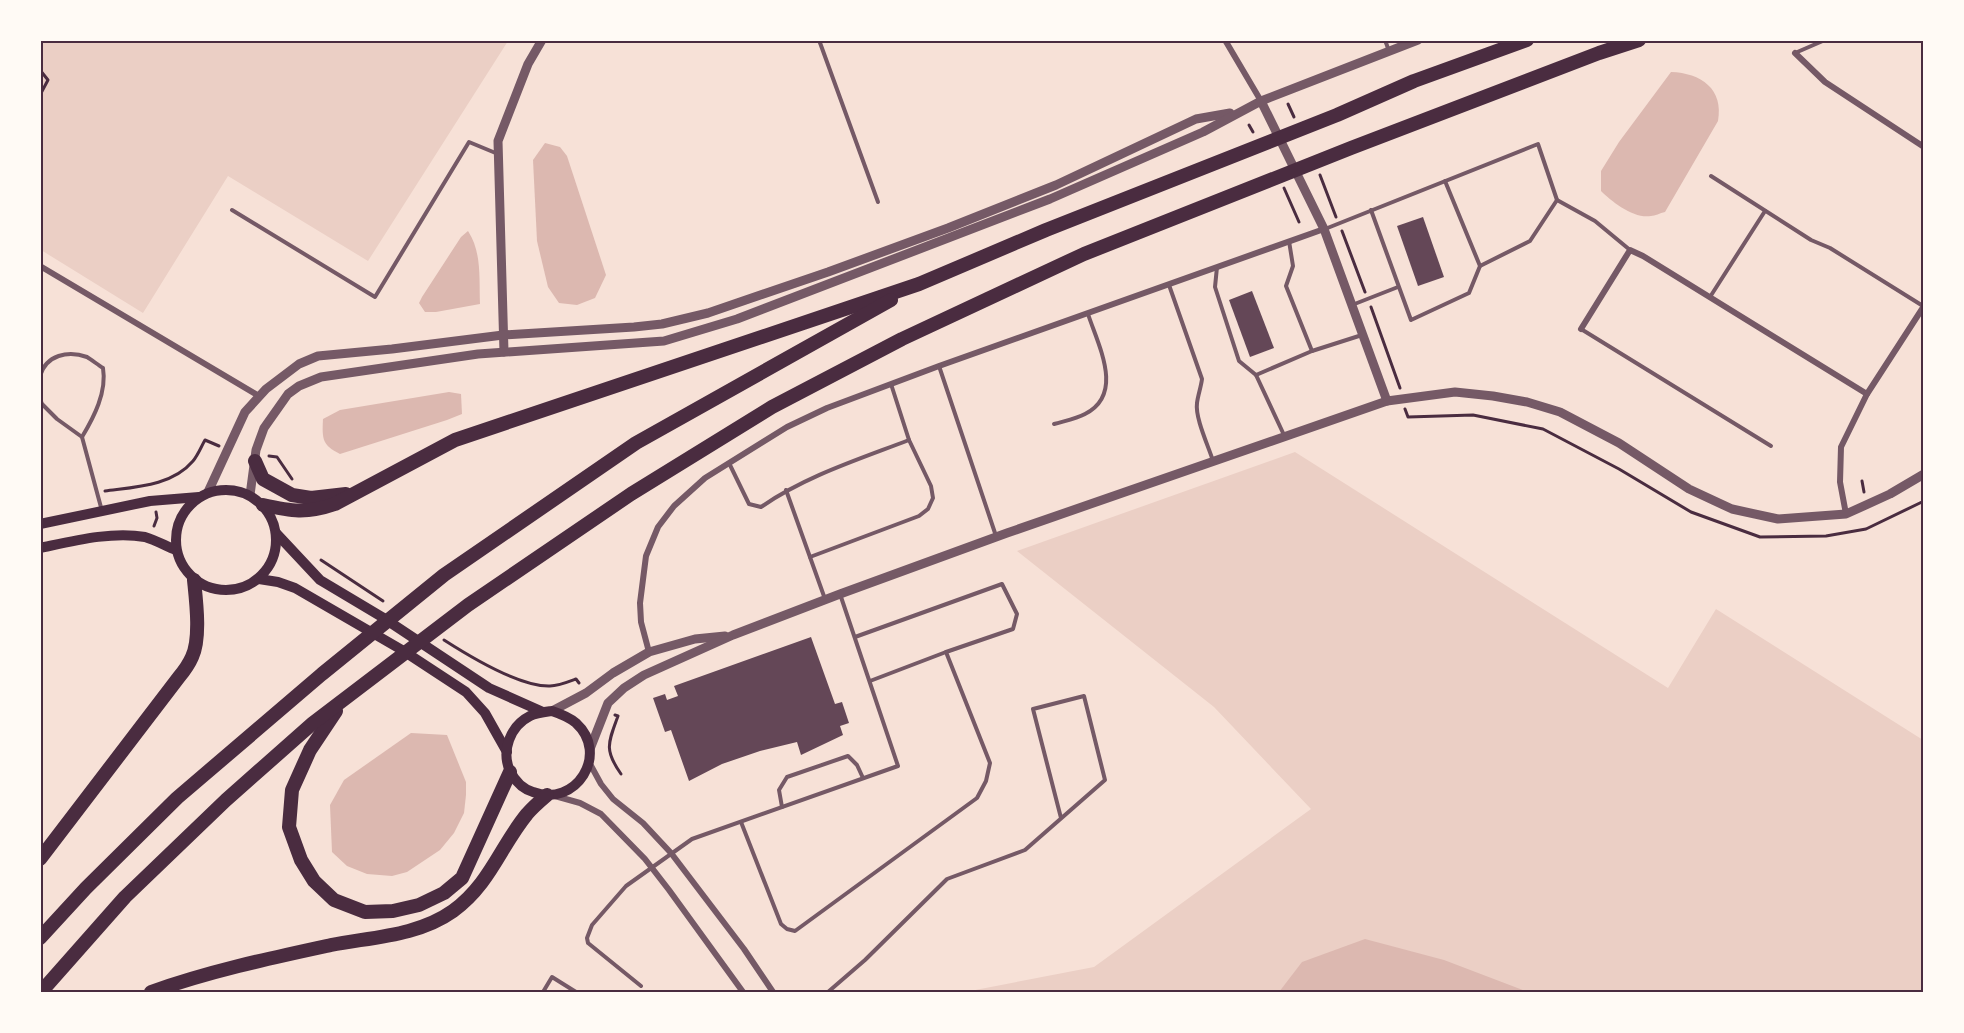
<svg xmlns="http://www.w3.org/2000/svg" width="1964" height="1033" font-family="Manrope,sans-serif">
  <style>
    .green { fill: #ebcfc5 }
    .water { fill: #dcb8b0 }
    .building { fill: #644757 }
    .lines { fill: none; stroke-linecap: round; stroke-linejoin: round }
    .path { stroke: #4a2c40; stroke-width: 3 }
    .service { stroke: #755966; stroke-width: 4 }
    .minor { stroke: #755966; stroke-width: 6 }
    .tertiary { stroke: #755966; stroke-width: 9 }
    .secondary { stroke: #4a2c40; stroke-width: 10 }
    .motorway { stroke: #4a2c40; stroke-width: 14 }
    .neatline { fill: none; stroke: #4a2c40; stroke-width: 2 }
  </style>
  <rect width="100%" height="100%" fill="#f7e1d7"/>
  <g class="green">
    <polygon points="40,41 508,41 368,261 228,176 143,313 41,250"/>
    <polygon points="1295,452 1668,688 1716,609 1923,740 1923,992 965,992 1094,967 1311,809 1214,707 1017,551"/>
  </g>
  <g class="water">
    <path d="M1671 72C1701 73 1724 89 1718 121L1665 212C1660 213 1655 216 1651 216 1634 219 1612 202 1601 191V171L1619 142Z"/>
    <polygon points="545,143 560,147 567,156 606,275 595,298 577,305 559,303 548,287 537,241 533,160"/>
    <path d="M468 231C482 252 479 279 480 304L436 312H425L419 303 422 297 461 237Z"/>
    <path d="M449 392 461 394 462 414 447 420 340 454C322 445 322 439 323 419L340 410Z"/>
    <polygon points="411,733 447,735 466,782 466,795 464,813 454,833 440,850 407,872 392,876 367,874 347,866 332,852 330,805 344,780"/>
    <polygon points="1365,939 1444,960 1528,992 1279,992 1302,962"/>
  </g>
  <g class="building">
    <polygon points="1423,217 1444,277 1418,286 1397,226"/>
    <polygon points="1252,291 1274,348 1250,357 1229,300"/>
    <polygon points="811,637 835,704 842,702 849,723 840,726 843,735 801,755 797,742 760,751 722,764 689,781 671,730 665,732 653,698 665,694 667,700 678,696 674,686"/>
  </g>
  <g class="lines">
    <g class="path">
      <polyline points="40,70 48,80 40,95"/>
      <polyline points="1288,104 1294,117"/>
      <polyline points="1249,125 1253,132"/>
      <polyline points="1320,175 1336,217"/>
      <polyline points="1284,188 1299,222"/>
      <polyline points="1342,231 1365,292"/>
      <polyline points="1371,307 1400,388"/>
      <polyline points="1405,409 1408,417 1473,415 1543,429 1619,469 1691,512 1760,537 1826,536 1866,529 1924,501"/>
      <polyline points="269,456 277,457 292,479"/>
      <polyline points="1862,481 1864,492"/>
      <path d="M105 491C135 487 172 486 193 461 198 455 201 447 205 440L219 446"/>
      <polyline points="154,526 157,518 156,512"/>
      <polyline points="321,560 383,601"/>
      <path d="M444 640C469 656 520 687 550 686 558 686 568 682 576 679L579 683"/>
      <path d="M615 715 618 716C608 743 604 750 621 774"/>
    </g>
    <g class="service">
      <polyline points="819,40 878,202"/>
      <polyline points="1385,40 1389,51"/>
      <polyline points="1795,53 1825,40"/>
      <polyline points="1711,176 1811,240 1830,248 1923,306"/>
      <polyline points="232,210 375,297 469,142 498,154"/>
      <polyline points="1371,210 1411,320 1469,293 1480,266 1445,181"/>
      <polyline points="1325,229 1538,144 1557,200 1595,221 1630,250"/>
      <polyline points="1289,241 1293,266 1286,286 1312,351"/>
      <polyline points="1480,266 1530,241 1557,200"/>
      <polyline points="1217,267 1215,287 1239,361 1256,375 1284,435"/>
      <path d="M1169 285 1202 379C1201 387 1198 395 1197 403 1195 418 1208 445 1213 461"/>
      <polyline points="1710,297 1765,211"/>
      <polyline points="1352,305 1398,287"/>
      <polyline points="1581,329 1771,446"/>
      <polyline points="939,366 996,536"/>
      <polyline points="1256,375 1312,351 1362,335"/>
      <path d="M40 376C46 355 68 350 87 357 92 360 98 365 103 368 107 392 94 417 82 437"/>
      <polyline points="40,399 42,404 57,419 82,437 102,511"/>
      <path d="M1054 424C1064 421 1076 419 1085 414 1125 394 1098 345 1088 314"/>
      <path d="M729 463 749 504 761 507C806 476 857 460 909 440"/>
      <polyline points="786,490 825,599"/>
      <polyline points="810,557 919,516 928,509 933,498 931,486 909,440 891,384"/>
      <polyline points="855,637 1002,584 1017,614 1013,629 946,652"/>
      <polyline points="782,807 779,790 787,777 848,756 857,765 863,778"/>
      <polyline points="741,822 781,924 787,929 795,931 977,798 986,781 990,763 946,652 870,681"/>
      <polyline points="641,986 588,943 587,938 592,925 626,886 692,839 898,766 840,594"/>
      <polyline points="543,992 552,977 576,992"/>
      <polyline points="828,992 865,960 947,879 1025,850 1105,780 1084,696 1033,709 1061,818"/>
    </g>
    <g class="minor">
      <polyline points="1225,40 1261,101"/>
      <polyline points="1795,53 1825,82 1924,147"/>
      <polyline points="40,266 259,396"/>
      <polyline points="1581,329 1630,250 1643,256 1867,394"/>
      <polyline points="1846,514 1840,482 1841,447 1867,394 1924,306"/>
      <polyline points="649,652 641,622 640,603 646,556 658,527 674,506 705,478 787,427 827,408 939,366 1324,229"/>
      <polyline points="589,762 601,784 613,799 643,823 671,853 744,949 773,992"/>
      <polyline points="555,796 580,803 601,814 645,859 669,890 743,992"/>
    </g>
    <g class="tertiary">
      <polyline points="1261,101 1324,229 1387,401"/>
      <polyline points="504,352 498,141 528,64 542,40"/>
      <polyline points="208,492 245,412 266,389 299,364 318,356 392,349 503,335 634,327 662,324 708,313 828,272 948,228 1056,185 1196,119 1230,113"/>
      <polyline points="250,495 256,450 264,428 288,394 299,386 321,377 478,354 664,341 737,319 1050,199 1203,132 1261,101 1418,40"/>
      <polyline points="552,711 586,693 613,673 649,652 695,639 725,636"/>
      <polyline points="590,749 608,703 624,688 644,675 733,635 840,594 1007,533 1387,401 1455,392 1493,396 1527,402 1560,412 1619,443 1689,489 1732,509 1778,519 1846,514 1890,494 1924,474"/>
    </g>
    <g class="secondary">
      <circle cx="226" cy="540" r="50"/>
      <polyline points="40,524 150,501 199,497"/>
      <polyline points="276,533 320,580 382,617 489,688 543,712"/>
      <path d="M40 548C73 541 112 531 145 537 155 540 166 546 176 550"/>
      <polyline points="259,579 278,582 295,588 402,650 466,692 485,713 507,752"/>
      <path d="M552 711C561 714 569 717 576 723 610 754 576 808 533 792 523 789 515 781 510 771 501 751 510 726 530 716 536 713 545 712 552 711Z"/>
    </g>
    <g class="motorway">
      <polyline points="255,461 263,479 292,495 311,498 346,494"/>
      <path d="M263 505C291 511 306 514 335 504L455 440 919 284 1046 230 1337 115 1414 81 1527 40"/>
      <polyline points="336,711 310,750 292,790 289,827 301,860 314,881 334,900 365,912 393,911 419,905 444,893 462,878 510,772"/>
      <path d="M40 859 179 677C184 671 189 664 192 657 201 638 196 600 194 580"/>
      <polyline points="40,938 86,888 177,798 322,674 444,575 636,443 891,300"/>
      <polyline points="41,992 125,897 226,800 313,723 468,605 631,494 772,407 902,339 1084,254 1351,148 1599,53 1639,40"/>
      <path d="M151 992C210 971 271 958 331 945 372 937 418 936 453 911 490 884 500 847 527 814 533 807 540 801 547 795"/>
    </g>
  </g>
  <rect width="1964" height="1033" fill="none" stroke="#fffaf5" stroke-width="84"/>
  <rect x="42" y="42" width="1880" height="949" class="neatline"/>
</svg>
